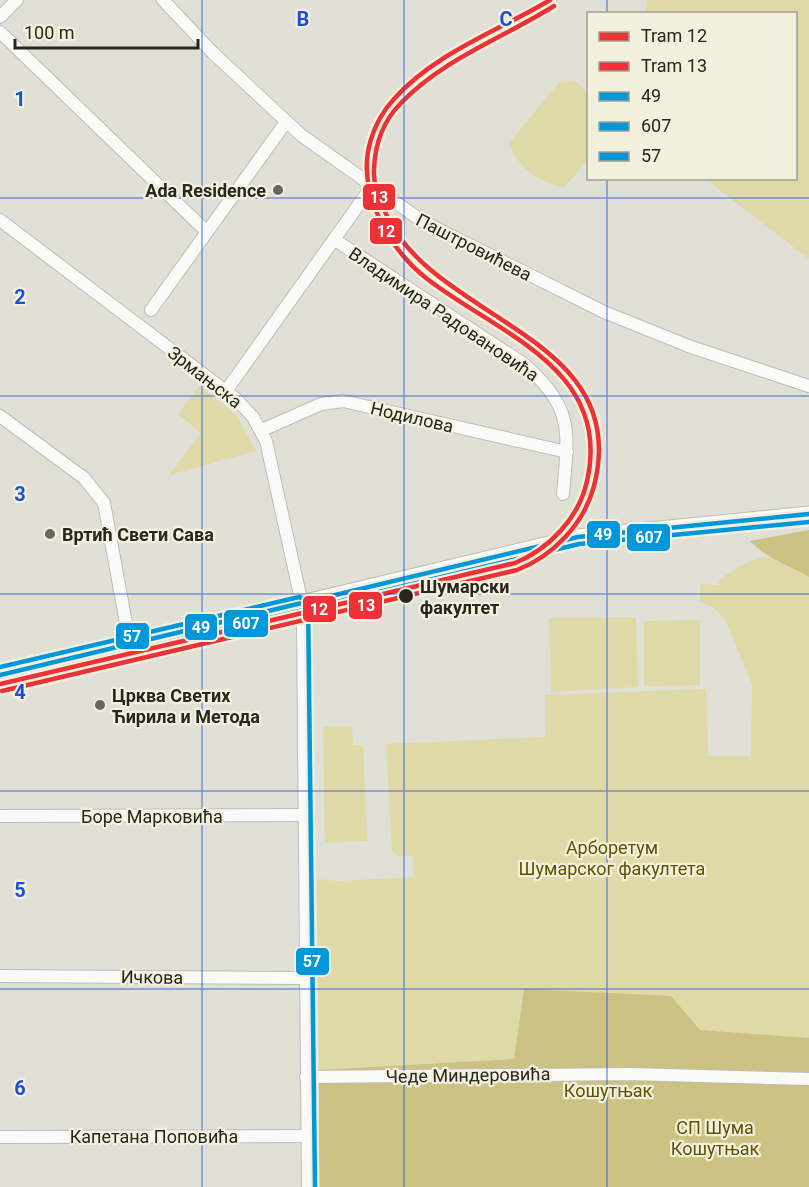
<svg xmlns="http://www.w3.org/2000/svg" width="809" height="1187" font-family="Roboto,sans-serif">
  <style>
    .green { fill: #e0d9a8 }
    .forest { fill: #cbc284 }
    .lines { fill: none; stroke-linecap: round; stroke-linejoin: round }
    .minor-casing { stroke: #bebdb5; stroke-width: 14 }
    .major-casing { stroke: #bebdb5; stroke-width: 17 }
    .minor { stroke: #fafaf9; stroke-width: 12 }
    .major { stroke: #fafaf9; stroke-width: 15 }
    .bus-1-casing { stroke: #f3f1de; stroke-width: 9 }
    .bus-2-casing { stroke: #f3f1de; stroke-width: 9 }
    .bus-3-casing { stroke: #f3f1de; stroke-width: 9 }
    .bus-1 { stroke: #0098da; stroke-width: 4.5 }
    .bus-2 { stroke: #0098da; stroke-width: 4.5 }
    .bus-3 { stroke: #0098da; stroke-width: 4.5 }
    .tram-1-casing { stroke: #f3f1de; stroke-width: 9 }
    .tram-2-casing { stroke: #f3f1de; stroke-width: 9 }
    .tram-1 { stroke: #ed3237; stroke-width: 4.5 }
    .tram-2 { stroke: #ed3237; stroke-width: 4.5 }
    .grid { fill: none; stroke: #1d4ed8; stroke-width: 1.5; stroke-opacity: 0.55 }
    .poi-dot { fill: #68675f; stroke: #f3f1de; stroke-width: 2 }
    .stop-dot { fill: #27261f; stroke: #f3f1de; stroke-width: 2 }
    .labels { text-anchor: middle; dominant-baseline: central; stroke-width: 4.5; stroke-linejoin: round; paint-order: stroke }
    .poi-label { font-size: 18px; font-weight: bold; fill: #27261f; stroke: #f3f1de; text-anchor: start }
    .street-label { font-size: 18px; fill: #27261f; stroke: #f3f1de }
    .stop-label { font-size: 18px; font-weight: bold; fill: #27261f; stroke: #f3f1de; text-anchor: start }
    .park-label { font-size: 18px; fill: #5e5300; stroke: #f3f1de }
    .grid-label { font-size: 20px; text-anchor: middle; font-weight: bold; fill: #1d4ed8; stroke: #f3f1de; stroke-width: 4.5; stroke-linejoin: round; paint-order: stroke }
    .line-badge { stroke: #f3f1de; stroke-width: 2 }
    .badge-label { font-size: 16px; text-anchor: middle; font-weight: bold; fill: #fff }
  </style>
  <rect width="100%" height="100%" fill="#e1e0d6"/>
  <g class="green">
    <polygon points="647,0 809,0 809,259 719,190 708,179 796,178 796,14 645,13"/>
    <path d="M561 80 576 82 588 93V159L565 187C542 185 515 165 509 143Z"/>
    <polygon points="199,386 236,415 256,451 169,475 201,433 178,414"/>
    <polygon points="765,556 786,564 809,577 809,1045 739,1042 524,989 514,1059 319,1070 317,879 338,881 414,877 413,856 398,856 392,851 386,744 546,737 545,695 706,689 708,756 749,756 751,759 752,684 726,621 713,607 700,602 701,584 720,585 718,580 742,565"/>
    <polygon points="636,617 638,687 551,692 549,618"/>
    <polygon points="700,620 700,685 644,686 644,621"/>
    <polygon points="352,726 353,745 363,745 367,841 325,843 323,727"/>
  </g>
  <g class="forest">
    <path d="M809 530V577C787 564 768 560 750 541Z"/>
    <polygon points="524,989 671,996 700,1030 809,1038 809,1187 319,1187 319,1070 514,1059"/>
  </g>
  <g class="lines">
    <defs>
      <g id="minor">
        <polyline points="163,0 213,53 301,135 422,221 604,312 691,347 809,386"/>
        <polyline points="0,17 17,0"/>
        <polyline points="0,32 207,232"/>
        <polyline points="0,220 236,399 253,417 266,441 300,595 303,622 308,1187"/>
        <path d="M335 240 524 364C575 408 568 433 563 494"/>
        <polyline points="151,310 286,122"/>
        <polyline points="226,391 372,186"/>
        <polyline points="0,416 84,478 104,503 130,645"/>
        <polyline points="262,430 321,404 343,401 567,452"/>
        <polyline points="0,816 305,815"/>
        <polyline points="0,976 305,978"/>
        <polyline points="306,1077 631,1074 809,1079"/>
        <polyline points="0,1137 308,1136"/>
      </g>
      <polyline id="major" points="0,675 578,537 809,514"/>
    </defs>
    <use href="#minor" class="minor-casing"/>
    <use href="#major" class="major-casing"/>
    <use href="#minor" class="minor"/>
    <use href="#major" class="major"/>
    <defs>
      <polyline id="bus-1" points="0,675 578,537 809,514"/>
      <polyline id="bus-2" points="2,682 579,544 809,522"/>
      <polyline id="bus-3" points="0,667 299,597 308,600 315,1187"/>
    </defs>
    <use href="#bus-1" class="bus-1-casing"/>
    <use href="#bus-2" class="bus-2-casing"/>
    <use href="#bus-3" class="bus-3-casing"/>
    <use href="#bus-1" class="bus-1"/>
    <use href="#bus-2" class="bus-2"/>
    <use href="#bus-3" class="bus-3"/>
    <defs>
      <path id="tram-1" d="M0 684 515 563C549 549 579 518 587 481 613 368 496 333 426 278 398 256 376 222 369 187 362 156 372 123 394 99 435 53 498 31 550 0"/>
      <path id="tram-2" d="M2 691 517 570C553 556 584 524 594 486 633 335 436 322 387 216 380 201 373 186 374 169 375 144 383 121 401 103 443 59 503 38 554 6"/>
    </defs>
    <use href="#tram-1" class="tram-1-casing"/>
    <use href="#tram-2" class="tram-2-casing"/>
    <use href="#tram-1" class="tram-1"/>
    <use href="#tram-2" class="tram-2"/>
  </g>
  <path class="grid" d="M202 0V1187M404 0V1187M607 0V14M607 178V1187M0 198H809M0 396H809M0 594H809M0 791H809M0 989H809"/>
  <g class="poi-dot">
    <circle cx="278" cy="190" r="6"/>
    <circle cx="50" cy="534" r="6"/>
    <circle cx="100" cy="705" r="6"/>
  </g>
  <circle class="stop-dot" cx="406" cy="596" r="8"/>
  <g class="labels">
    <g class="poi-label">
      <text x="266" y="190" text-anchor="end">Ada Residence</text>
      <text x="62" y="534">Вртић Свети Сава</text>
      <text x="112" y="695">Црква Светих<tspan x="112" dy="21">Ћирила и Метода</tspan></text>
    </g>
    <g class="street-label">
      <text transform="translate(474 247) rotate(27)">Паштровићева</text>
      <text transform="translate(444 314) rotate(34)">Владимира Радовановића</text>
      <text transform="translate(205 377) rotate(38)">Зрмањска</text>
      <text transform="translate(412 417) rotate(13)">Нодилова</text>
      <text x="152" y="816">Боре Марковића</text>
      <text transform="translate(152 977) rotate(1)">Ичкова</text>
      <text transform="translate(468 1075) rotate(-1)">Чеде Миндеровића</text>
      <text x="154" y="1136">Капетана Поповића</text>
    </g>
    <g class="stop-label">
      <text x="420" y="586">Шумарски<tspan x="420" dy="21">факултет</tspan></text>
    </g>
    <g class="park-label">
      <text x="612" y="847">Арборетум<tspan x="612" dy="21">Шумарског факултета</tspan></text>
      <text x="608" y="1090">Кошутњак</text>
      <text x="715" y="1127">СП Шума<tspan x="715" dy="21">Кошутњак</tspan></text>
    </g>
  </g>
  <g class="grid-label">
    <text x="303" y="26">B</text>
    <text x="506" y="26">C</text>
    <text x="20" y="106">1</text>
    <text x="20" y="304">2</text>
    <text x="20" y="501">3</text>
    <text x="20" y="699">4</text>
    <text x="20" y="897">5</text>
    <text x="20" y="1095">6</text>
  </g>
  <g class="line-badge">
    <rect x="362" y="183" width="34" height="28" rx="6" fill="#ed3237"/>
    <rect x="369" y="217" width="34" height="28" rx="6" fill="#ed3237"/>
    <rect x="586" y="520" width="35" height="29" rx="6" fill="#0098da"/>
    <rect x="626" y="523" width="45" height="29" rx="6" fill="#0098da"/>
    <rect x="348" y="591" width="35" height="29" rx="6" fill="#ed3237"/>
    <rect x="302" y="595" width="35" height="28" rx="6" fill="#ed3237"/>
    <rect x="223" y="609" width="46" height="29" rx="6" fill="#0098da"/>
    <rect x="184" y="613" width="34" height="28" rx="6" fill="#0098da"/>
    <rect x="115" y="622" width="35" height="28" rx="6" fill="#0098da"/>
    <rect x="295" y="947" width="35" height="29" rx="6" fill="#0098da"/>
  </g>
  <g class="badge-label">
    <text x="379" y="203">13</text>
    <text x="386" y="237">12</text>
    <text x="603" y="540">49</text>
    <text x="649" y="543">607</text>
    <text x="366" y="611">13</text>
    <text x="319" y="615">12</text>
    <text x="246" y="629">607</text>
    <text x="201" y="633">49</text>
    <text x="132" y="642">57</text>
    <text x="312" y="967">57</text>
  </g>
  <rect x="587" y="12" width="210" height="168" fill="#f3f1de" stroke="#a1a092" stroke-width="1.5"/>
  <rect x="599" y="32" width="30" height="9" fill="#ed3237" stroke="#a1a092" stroke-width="1.5"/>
  <text x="641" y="42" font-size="18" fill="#27261f">Tram 12</text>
  <rect x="599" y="62" width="30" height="9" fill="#ed3237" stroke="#a1a092" stroke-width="1.5"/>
  <text x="641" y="72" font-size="18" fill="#27261f">Tram 13</text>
  <rect x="599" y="92" width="30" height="9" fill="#0098da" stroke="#a1a092" stroke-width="1.5"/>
  <text x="641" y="102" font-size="18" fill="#27261f">49</text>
  <rect x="599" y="122" width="30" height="9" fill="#0098da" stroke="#a1a092" stroke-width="1.5"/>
  <text x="641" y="132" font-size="18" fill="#27261f">607</text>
  <rect x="599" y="152" width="30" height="9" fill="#0098da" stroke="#a1a092" stroke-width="1.5"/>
  <text x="641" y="162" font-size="18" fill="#27261f">57</text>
  <path d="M15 39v9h183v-9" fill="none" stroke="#27261f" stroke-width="3"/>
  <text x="24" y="39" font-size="18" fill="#27261f" stroke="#f3f1de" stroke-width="4.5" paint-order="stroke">100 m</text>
</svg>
